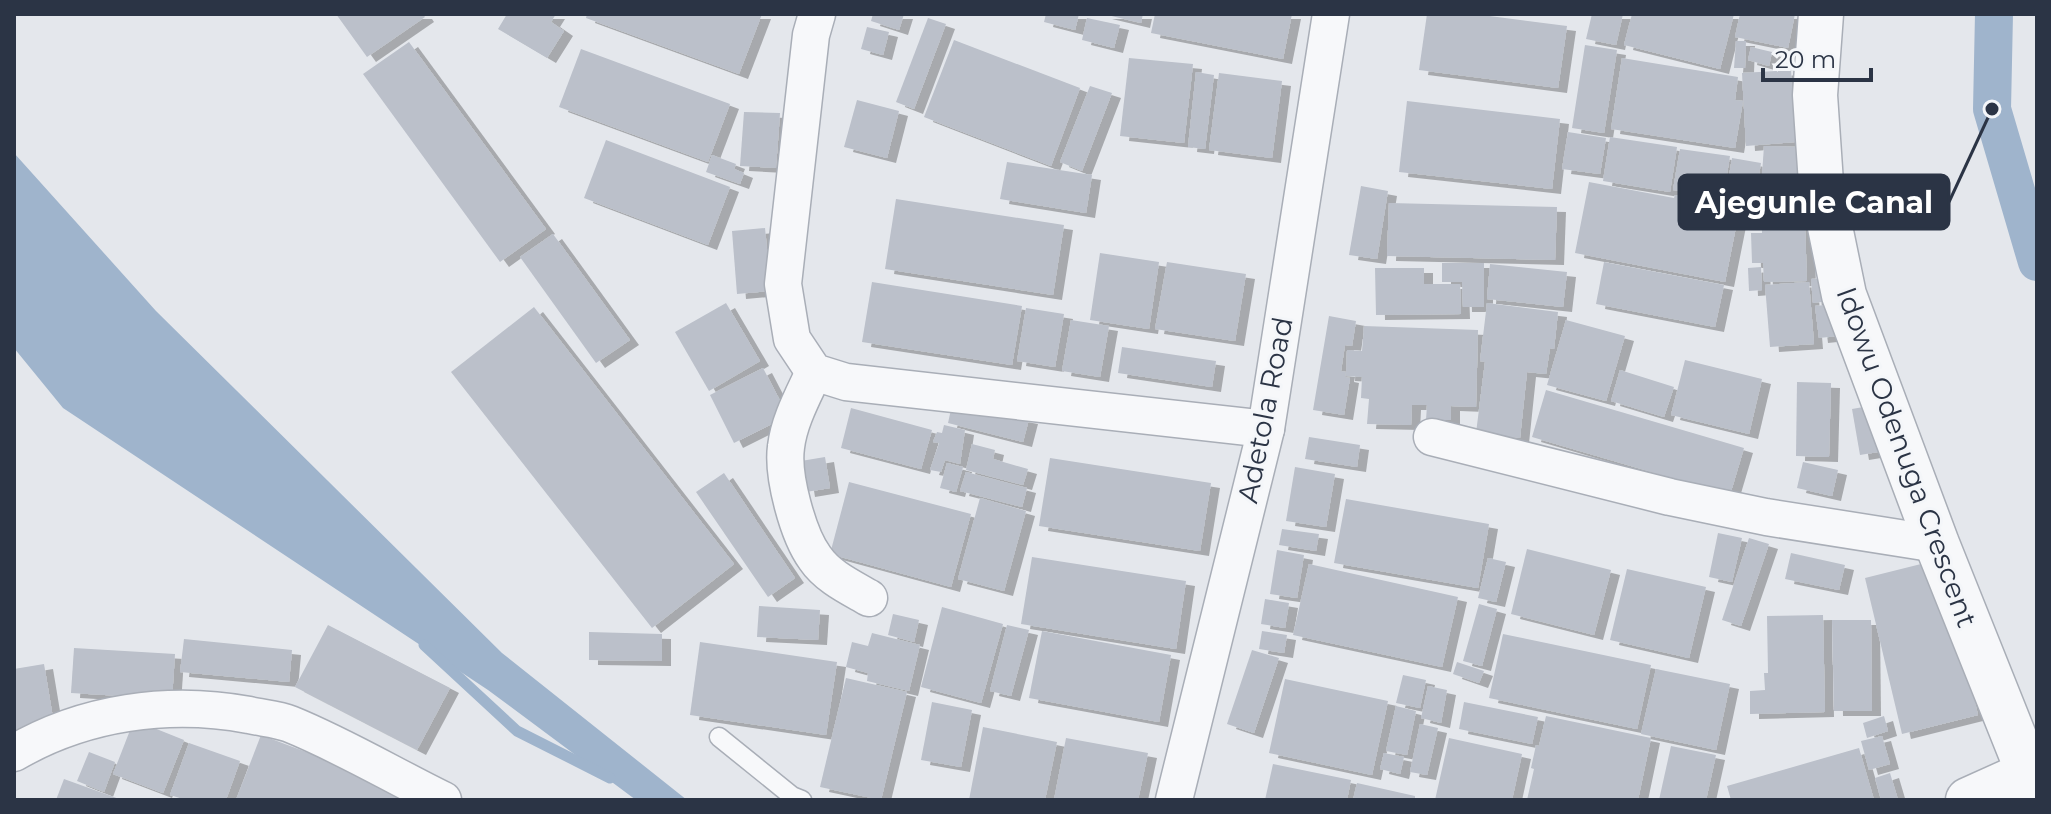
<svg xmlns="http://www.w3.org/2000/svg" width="2051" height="814" font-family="Montserrat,sans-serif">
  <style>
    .water { fill: #9fb4cc }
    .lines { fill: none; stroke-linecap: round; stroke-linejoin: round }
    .stream { stroke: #9fb4cc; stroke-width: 11 }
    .canal { stroke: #9fb4cc; stroke-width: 38 }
    .building { fill: #bbc0ca; filter: url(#shadow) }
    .service-casing { stroke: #a9aeb7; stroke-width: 21 }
    .minor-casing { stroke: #a9aeb7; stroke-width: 39 }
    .tertiary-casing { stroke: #a9aeb7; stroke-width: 47 }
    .service { stroke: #f7f8fa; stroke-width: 18 }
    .minor { stroke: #f7f8fa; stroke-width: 36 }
    .tertiary { stroke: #f7f8fa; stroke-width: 44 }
    .labels { text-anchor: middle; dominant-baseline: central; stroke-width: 6; stroke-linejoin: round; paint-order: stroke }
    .street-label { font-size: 28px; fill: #2b3445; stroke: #f4f6f9 }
    .leader { fill: none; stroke: #2b3445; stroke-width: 3 }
    .callout-dot { fill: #2b3445; stroke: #f4f6f9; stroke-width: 3 }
    .callout { fill: #2b3445; stroke: #2b3445; stroke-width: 3 }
    .callout-label { font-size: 30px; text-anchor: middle; font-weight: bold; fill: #fff }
  </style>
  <defs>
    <filter id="shadow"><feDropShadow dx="9" dy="5" stdDeviation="0" flood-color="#0004"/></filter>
  </defs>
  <rect width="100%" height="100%" fill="#e4e7ec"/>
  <polygon class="water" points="14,153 156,311 502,653 687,800 636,800 488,690 63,408 14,348"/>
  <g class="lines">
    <polyline class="stream" points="424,645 517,731 610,778"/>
    <polyline class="canal" points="1994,14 1992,109 2037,262"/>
  </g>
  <g class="building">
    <polygon points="336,14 423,14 425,17 367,57"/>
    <polygon points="507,14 556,14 551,22 564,31 547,58 498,29"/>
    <polygon points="587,14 762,14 739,74 586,18"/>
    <polygon points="873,14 904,14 899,30 871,21"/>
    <polygon points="1046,14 1079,14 1075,30 1044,22"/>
    <polygon points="1103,14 1143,14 1141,23"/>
    <polygon points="1155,14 1292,14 1283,59 1151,33"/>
    <polygon points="1427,14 1474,14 1567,26 1558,88 1419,70"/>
    <polygon points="1592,14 1623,14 1616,45 1586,39"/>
    <polygon points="1632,14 1734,14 1720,69 1624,45"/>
    <polygon points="1740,14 1795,14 1788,48 1735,37"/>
    <polygon points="928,18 946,24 914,109 896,102"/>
    <polygon points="1087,18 1120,25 1114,48 1082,40"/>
    <polygon points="867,27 889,32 883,55 861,49"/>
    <polygon points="954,40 1080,88 1051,166 924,117"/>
    <polygon points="1736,41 1746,41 1745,68 1734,68"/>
    <polygon points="409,42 546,229 500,262 363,74"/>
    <polygon points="1585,45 1617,50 1604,133 1572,128"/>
    <polygon points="1751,47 1772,52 1769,66 1748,60"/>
    <polygon points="581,49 730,104 708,162 559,107"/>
    <polygon points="1129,58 1193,64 1184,143 1120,136"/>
    <polygon points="1622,58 1738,77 1735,100 1743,101 1735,148 1611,129"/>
    <polygon points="1791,70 1795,142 1746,146 1742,73"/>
    <polygon points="1196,72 1214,75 1205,149 1188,147"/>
    <polygon points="1219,73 1282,81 1272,158 1209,150"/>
    <polygon points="1090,86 1112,93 1082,171 1060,162"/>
    <polygon points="857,100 899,111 887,158 844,147"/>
    <polygon points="1407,101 1560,119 1552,189 1399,172"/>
    <polygon points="744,112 780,113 776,168 740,166"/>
    <polygon points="1568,132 1606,138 1600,174 1562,169"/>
    <polygon points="1610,137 1677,147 1670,192 1603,181"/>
    <polygon points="606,140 730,187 708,245 584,198"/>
    <polygon points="1764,146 1799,147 1798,175 1762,174"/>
    <polygon points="1680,149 1730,156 1723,198 1673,190"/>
    <polygon points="712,155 736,164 734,169 744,173 740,184 706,172"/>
    <polygon points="1732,158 1761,163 1754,204 1725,200"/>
    <polygon points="1007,162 1092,175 1086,213 1000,199"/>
    <polygon points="1589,182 1674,198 1675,195 1740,207 1725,282 1575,253"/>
    <polygon points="1361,186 1388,191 1377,259 1349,255"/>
    <polygon points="1804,197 1807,281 1764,282 1763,263 1752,263 1751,233 1762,233 1761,198"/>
    <polygon points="896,199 1064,225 1053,295 885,269"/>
    <polygon points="1389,203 1557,207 1555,260 1387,256"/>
    <polygon points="765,228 771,291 737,294 732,231"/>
    <polygon points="553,234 630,340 596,363 520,257"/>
    <polygon points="1100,253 1159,262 1149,329 1090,320"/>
    <polygon points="1167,262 1246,274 1235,341 1155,329"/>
    <polygon points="1604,262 1724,285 1715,327 1596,304"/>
    <polygon points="1442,263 1484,263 1484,307 1463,307 1462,282 1442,282"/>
    <polygon points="1490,264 1567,272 1563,307 1487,299"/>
    <polygon points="1761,267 1762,290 1749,291 1748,268"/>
    <polygon points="1375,268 1424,268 1424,284 1460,284 1461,314 1376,315"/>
    <polygon points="1828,278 1831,301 1813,303 1811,279"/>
    <polygon points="872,282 1022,306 1012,365 862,342"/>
    <polygon points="1809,282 1814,344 1770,347 1765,285"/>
    <polygon points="726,303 760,361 709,391 675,332"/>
    <polygon points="1487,303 1558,312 1554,349 1550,348 1546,374 1527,372 1520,438 1476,433 1485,362 1480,361"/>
    <polygon points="1835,304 1838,336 1819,338 1815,306"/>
    <polygon points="534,307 734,564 652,628 451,372"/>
    <polygon points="1026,308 1064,314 1055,367 1017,361"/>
    <polygon points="1329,316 1356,321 1352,346 1345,345 1341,371 1346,372 1345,377 1350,378 1344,415 1313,410"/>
    <polygon points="1071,320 1109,326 1100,377 1062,371"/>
    <polygon points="1566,320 1625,336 1606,401 1547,385"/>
    <polygon points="1364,326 1478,330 1476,407 1451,406 1451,420 1426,420 1427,405 1412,405 1411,425 1367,424 1369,399 1361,398 1362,377 1346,376 1347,350 1362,351"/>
    <polygon points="1122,347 1216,361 1212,387 1118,373"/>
    <polygon points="1685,360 1762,379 1749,434 1671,415"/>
    <polygon points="763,368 788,416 734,443 710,395"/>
    <polygon points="1620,370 1674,387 1664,417 1611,401"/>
    <polygon points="1797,382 1831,383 1829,457 1796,456"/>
    <polygon points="1546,390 1744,448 1730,495 1532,437"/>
    <polygon points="952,405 1029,419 1023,442 948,423"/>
    <polygon points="1869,406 1878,452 1860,455 1852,409"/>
    <polygon points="851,408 932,430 921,469 841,448"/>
    <polygon points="944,425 965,430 960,464 945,460 941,472 930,470 939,443 933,442 937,432 942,433"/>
    <polygon points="1309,437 1360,445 1357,467 1305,459"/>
    <polygon points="972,444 995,450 993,459 1028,469 1023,485 966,470"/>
    <polygon points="825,457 830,488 806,492 801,461"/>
    <polygon points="1050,458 1211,483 1200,551 1039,526"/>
    <polygon points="1803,462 1838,470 1832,496 1797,488"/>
    <polygon points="947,463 963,467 956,492 940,488"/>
    <polygon points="1295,467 1335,474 1326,527 1286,521"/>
    <polygon points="966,472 1027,488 1022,507 960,491"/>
    <polygon points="724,473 795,578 768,597 696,492"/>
    <polygon points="849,482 971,514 951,587 830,554"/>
    <polygon points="980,498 1026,511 1004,591 958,579"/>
    <polygon points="1346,499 1489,524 1478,588 1334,563"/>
    <polygon points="1282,529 1319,534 1316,551 1279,545"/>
    <polygon points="1718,533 1742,538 1732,582 1709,577"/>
    <polygon points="1749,538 1769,544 1741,626 1722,620"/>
    <polygon points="1527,549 1611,570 1594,635 1511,614"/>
    <polygon points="1277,550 1304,555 1297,598 1270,594"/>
    <polygon points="1791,553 1845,565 1839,590 1785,579"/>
    <polygon points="1032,557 1186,581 1176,649 1021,624"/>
    <polygon points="1488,558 1506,562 1496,602 1478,598"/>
    <polygon points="1941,559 1978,715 1902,734 1865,578"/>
    <polygon points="1309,564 1458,597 1442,667 1293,635"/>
    <polygon points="1627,569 1706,587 1689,658 1610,640"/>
    <polygon points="1265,599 1289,603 1285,628 1261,624"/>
    <polygon points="1479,604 1497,609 1482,666 1463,661"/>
    <polygon points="759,606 820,610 818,640 757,637"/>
    <polygon points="942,607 1003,624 981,703 921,687"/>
    <polygon points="893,614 919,620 914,642 888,635"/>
    <polygon points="1823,615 1825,712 1750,714 1750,691 1765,690 1764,673 1768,673 1767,616"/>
    <polygon points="1832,620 1871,620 1872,711 1834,711"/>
    <polygon points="328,625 450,688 417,750 295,687"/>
    <polygon points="1007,625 1029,630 1011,696 990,691"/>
    <polygon points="1042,631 1171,655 1159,722 1029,698"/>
    <polygon points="1262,631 1287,635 1284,653 1259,649"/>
    <polygon points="589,632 662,634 662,661 589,660"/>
    <polygon points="872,633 920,645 909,691 867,681 868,673 846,667 852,642 868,646"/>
    <polygon points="1503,634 1651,665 1637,729 1489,698"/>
    <polygon points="184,639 292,650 289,682 180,672"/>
    <polygon points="700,642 837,662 826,735 690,715"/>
    <polygon points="74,648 175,654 172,699 71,693"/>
    <polygon points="1252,650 1279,658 1254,733 1227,724"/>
    <polygon points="1457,662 1484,671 1479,683 1453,674"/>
    <polygon points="44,664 54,724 14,734 14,669"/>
    <polygon points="1656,669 1730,684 1716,750 1641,734"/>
    <polygon points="1403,675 1426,680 1420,708 1396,703"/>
    <polygon points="846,678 907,692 881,800 820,787"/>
    <polygon points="1285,679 1388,701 1372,775 1269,753"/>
    <polygon points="1428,686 1447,690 1441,723 1421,718"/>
    <polygon points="932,702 972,710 961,767 921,760"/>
    <polygon points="1464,702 1538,717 1532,744 1459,729"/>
    <polygon points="1396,706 1416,711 1407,755 1386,751"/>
    <polygon points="1546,716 1651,738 1638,800 1527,800 1534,769 1531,768 1536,745 1539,746"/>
    <polygon points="1884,716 1888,731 1867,738 1863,723"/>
    <polygon points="134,720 184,740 163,793 113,774"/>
    <polygon points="1420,724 1438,728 1427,775 1410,772"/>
    <polygon points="983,727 1057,742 1045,800 969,800"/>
    <polygon points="261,735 407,790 403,800 236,800"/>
    <polygon points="1882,736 1890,764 1869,770 1861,741"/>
    <polygon points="1066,738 1148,753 1138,800 1054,800"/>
    <polygon points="1449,738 1522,754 1512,800 1435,800"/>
    <polygon points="189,743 240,761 226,800 186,800 170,795"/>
    <polygon points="1671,746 1716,755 1706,800 1659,800"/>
    <polygon points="1859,748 1874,800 1731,800 1727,786"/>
    <polygon points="89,752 115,762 104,792 77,781"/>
    <polygon points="1384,753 1404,757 1400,774 1380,769"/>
    <polygon points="1273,764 1351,780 1347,800 1265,800"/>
    <polygon points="1890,773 1898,800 1881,800 1875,778"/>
    <polygon points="64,779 122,800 56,800"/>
    <polygon points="1357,783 1415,796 1415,800 1353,800"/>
  </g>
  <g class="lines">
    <defs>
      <polyline id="service" points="719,737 792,796 802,800"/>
      <g id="minor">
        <polyline points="817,14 811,35 783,284 792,339 814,372 846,382 1266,429"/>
        <path d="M814 372C803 396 789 421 786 447 782 476 798 535 815 558 828 577 850 587 869 598"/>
        <polyline points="1432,437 1670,497 1766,517 1937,544"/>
        <path d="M14 753C84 712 169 700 249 715 262 718 278 719 290 724 342 745 392 775 443 800"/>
        <polyline points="1174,800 1266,429 1331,14"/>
      </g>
      <g id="tertiary">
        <polyline points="1821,14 1815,95 1821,183 1844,295 1937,544 2037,794"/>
        <polyline points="1968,800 2028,773"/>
      </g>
    </defs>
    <use href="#service" class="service-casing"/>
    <use href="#minor" class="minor-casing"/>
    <use href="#tertiary" class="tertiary-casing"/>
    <use href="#service" class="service"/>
    <use href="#minor" class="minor"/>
    <use href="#tertiary" class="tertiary"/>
  </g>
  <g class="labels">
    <g class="street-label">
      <text transform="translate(1265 410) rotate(-79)">Adetola Road</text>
      <text transform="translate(1907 457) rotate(70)">Idowu Odenuga Crescent</text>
    </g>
  </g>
  <path class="leader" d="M1992 109L1949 202"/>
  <circle class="callout-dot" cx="1992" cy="109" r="8"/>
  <rect class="callout" x="1679" y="175" width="270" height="54" rx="8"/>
  <g class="callout-label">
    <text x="1814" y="213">Ajegunle Canal</text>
  </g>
  <rect width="2051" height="814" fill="none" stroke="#2b3445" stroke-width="32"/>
  <path d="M1763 68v12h108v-12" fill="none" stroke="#2b3445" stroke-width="4"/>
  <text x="1775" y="68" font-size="24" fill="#2b3445" stroke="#f4f6f9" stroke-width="6" paint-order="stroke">20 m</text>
</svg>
